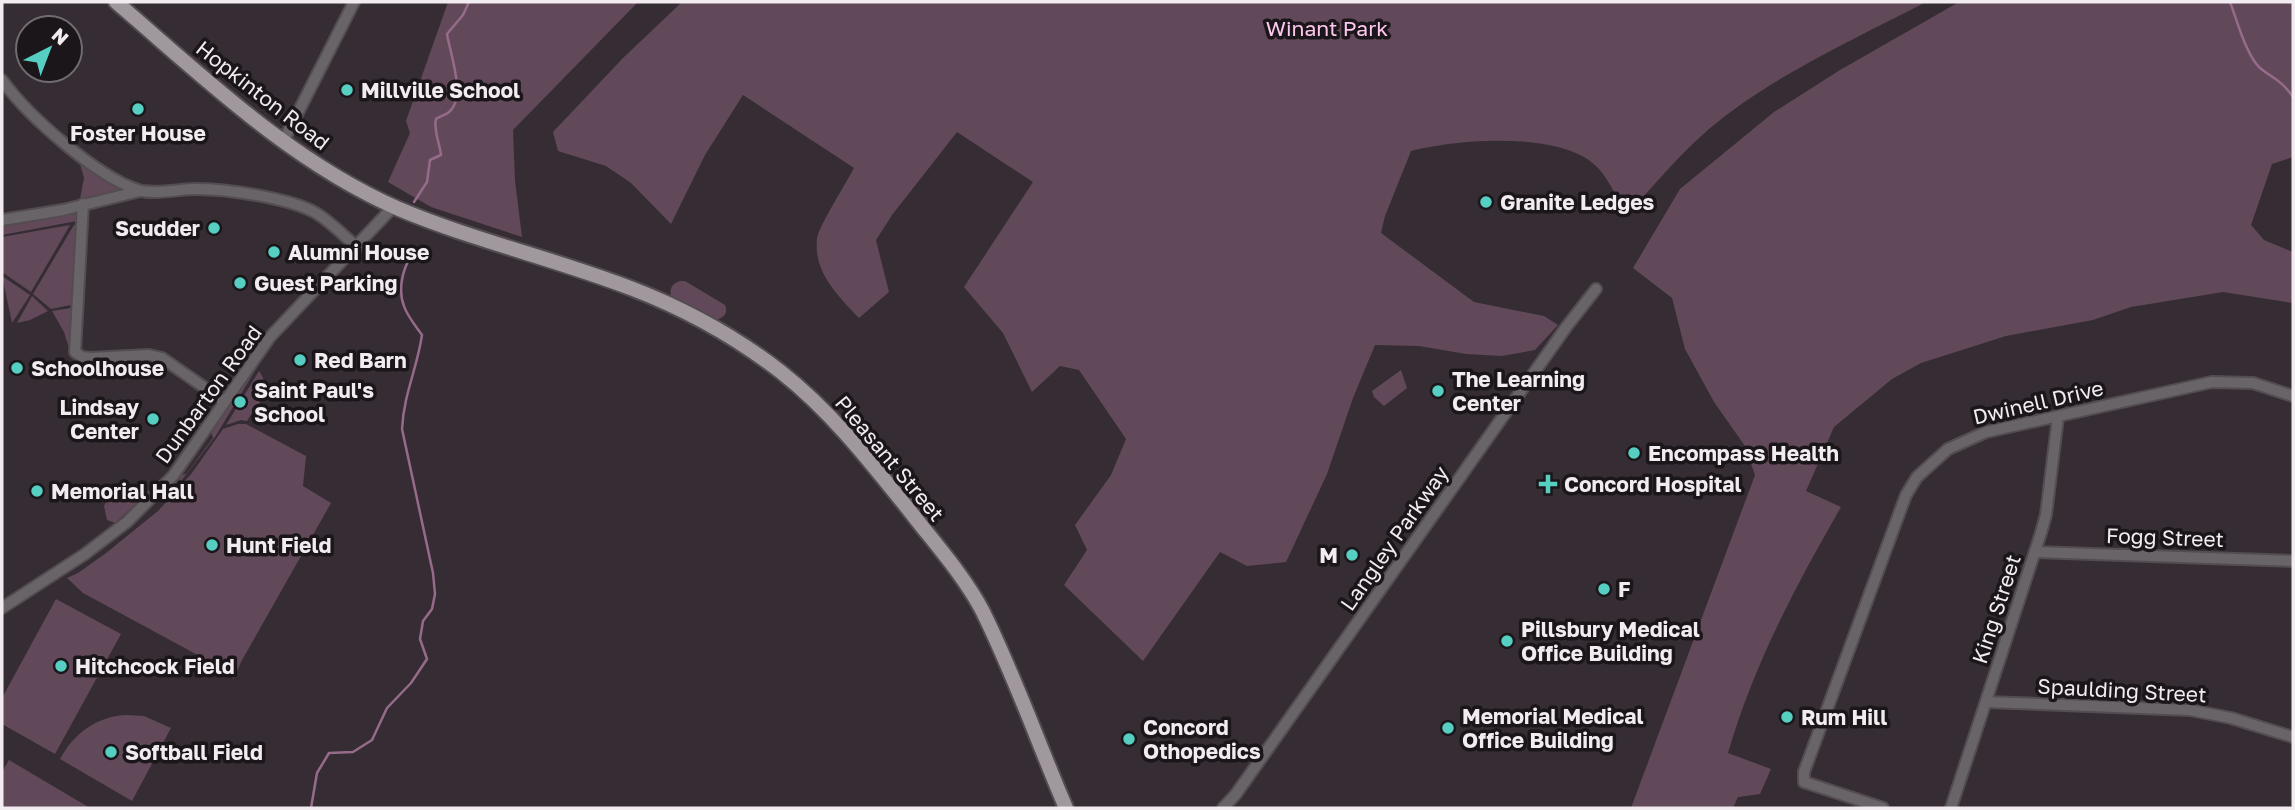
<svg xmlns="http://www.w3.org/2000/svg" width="2295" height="810" font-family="'Golos Text',sans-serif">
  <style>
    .green { fill: #61495a }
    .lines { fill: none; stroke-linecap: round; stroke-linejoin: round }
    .stream { stroke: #966b8a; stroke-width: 2.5 }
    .minor-casing { stroke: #534c51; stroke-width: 14 }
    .major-casing { stroke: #534c51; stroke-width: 18 }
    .minor { stroke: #696467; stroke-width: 10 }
    .major { stroke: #a1989e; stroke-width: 14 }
    .poi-dot { fill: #57cec2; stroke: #1a1619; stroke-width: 2.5 }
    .labels { text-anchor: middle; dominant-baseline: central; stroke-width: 7; stroke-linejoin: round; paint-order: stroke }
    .park-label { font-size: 21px; fill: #fdc7ee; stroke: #1a1619 }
    .poi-label { font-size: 21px; font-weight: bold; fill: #f2ecf0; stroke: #1a1619; text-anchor: start }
    .street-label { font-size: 21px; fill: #f2ecf0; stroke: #1a1619 }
  </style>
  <rect width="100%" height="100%" fill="#352d33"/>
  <g class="green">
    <polygon points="448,2 638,2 513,130 515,181 522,237 431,207 388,182 410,133 406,121"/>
    <path d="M682 2H1926C1855 39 1770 77 1709 129 1679 155 1653 186 1627 215 1618 200 1610 182 1599 169 1566 130 1456 139 1411 151L1385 216 1381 233 1474 302 1544 316 1558 325 1535 350 1502 356 1466 354 1419 346 1375 345 1353 398 1327 474 1286 562 1247 566 1220 552 1143 661 1064 585 1087 550 1075 525 1111 475 1126 439 1079 370 1060 366 1032 392 1003 333 964 287 1033 182 957 132 892 215 876 240 889 292 859 318C839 297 813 272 817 239 818 227 847 182 854 168L743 95 705 155 671 224 631 183 606 166 558 151 553 132 623 58Z"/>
    <path d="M1959 2H2293V157L2272 164 2251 225 2264 240 2293 252V303L2223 292 2131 307 2093 320 2006 336 1921 363 1892 379 1834 427 1806 491 1841 507C1796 585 1753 666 1728 753L1771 769 1760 794 1738 797 1733 808H1631L1755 475 1745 446 1714 402 1685 349 1672 298 1633 268 1680 189 1774 112 1840 70Z"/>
    <polygon points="79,160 123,188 121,192 81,201 80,199 84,178"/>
    <polygon points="72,212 76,214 77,221 2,235 2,224"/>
    <polygon points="70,225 31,292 2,272 2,237"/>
    <polygon points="74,225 76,226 71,305 51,309 33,294"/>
    <polygon points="2,276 30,295 12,323"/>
    <path d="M680 281H685L725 305C729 315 721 320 712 320L672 298C668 290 672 283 680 281Z"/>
    <polygon points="32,296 48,311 30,320 17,323"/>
    <polygon points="71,308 70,348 69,348 64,332 52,311"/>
    <polygon points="254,369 256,369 215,437 181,481 178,478 180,475 186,474 213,438 211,432 249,372"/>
    <polygon points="1401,370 1407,388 1384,406 1374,397 1372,391"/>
    <path d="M259 371C270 386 263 397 255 412L253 411 247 421 241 420 226 425Z"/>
    <polygon points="238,424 246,424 306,456 303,486 331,503 241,662 234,679 218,666 83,593 67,578 78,573 106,553 158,511 192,473 223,429"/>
    <polygon points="143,497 115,523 107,520 104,506 106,502"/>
    <polygon points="56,599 121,634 55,754 2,724 2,698"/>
    <path d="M127 715 144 716 171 728 132 801 60 759C74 733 97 716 127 715Z"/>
    <polygon points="9,760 90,808 2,808 2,772"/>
  </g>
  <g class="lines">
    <g class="stream">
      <path d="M2230 2C2237 20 2246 55 2260 68 2275 80 2280 79 2293 97"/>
      <path d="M414 202 427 182 430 160 441 155C440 144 433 130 436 119 440 116 447 115 450 111 466 96 450 53 447 34L463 15 469 2"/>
      <path d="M311 808 317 773 329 753 353 752 372 740 387 708 411 683 427 659 420 639 423 621 432 609 435 594 433 573 402 429C404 393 417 369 422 335 416 326 407 316 404 306 398 291 402 271 410 258"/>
    </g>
    <defs>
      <g id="minor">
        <path d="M2 80C28 116 96 176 138 190 154 195 179 189 196 189 227 189 290 198 316 213 331 222 344 236 357 247"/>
        <polyline points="283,142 354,2"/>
        <polyline points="83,204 75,352 82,357 90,358 149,355 162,358 224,401"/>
        <polyline points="2,220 63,210 140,191"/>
        <polyline points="2035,552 2293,561"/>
        <polyline points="2,608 85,554 127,522 173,476 270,337 394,206"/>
        <polyline points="1987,702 2190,710 2231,718 2293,737"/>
        <polyline points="1223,808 1236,794 1567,326 1596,289"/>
        <polyline points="1883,808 1804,782 1804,772 1906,495 1917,477 1948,449 1986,432 2212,382 2253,383 2293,396"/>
        <polyline points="1951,808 2040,536 2046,515 2058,417"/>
      </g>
      <path id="major" d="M116 2C205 78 291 162 399 209 475 241 556 259 633 289 685 309 737 338 781 372 833 413 872 464 913 515 937 546 964 576 982 610 1014 674 1038 743 1066 808"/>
    </defs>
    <use href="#minor" class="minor-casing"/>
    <use href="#major" class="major-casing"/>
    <use href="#minor" class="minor"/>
    <use href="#major" class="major"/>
  </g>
  <g class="poi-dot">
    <circle cx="347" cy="90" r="7"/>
    <circle cx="138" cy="109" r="7"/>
    <circle cx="1486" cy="202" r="7"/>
    <circle cx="214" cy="228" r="7"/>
    <circle cx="274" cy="252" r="7"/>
    <circle cx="240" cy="283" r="7"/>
    <circle cx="300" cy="360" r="7"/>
    <circle cx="17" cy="368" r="7"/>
    <circle cx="1438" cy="391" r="7"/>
    <circle cx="240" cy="402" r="7"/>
    <circle cx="153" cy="419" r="7"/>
    <circle cx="1634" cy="453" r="7"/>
    <path d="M1544.5 473.5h7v7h7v7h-7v7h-7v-7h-7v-7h7z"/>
    <circle cx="37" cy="491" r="7"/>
    <circle cx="212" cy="545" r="7"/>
    <circle cx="1352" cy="555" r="7"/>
    <circle cx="1604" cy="589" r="7"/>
    <circle cx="1507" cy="641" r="7"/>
    <circle cx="61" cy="666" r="7"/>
    <circle cx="1787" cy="717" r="7"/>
    <circle cx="1448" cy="728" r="7"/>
    <circle cx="1129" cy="739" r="7"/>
    <circle cx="111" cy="752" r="7"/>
  </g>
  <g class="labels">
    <g class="park-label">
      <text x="1327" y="28">Winant Park</text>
    </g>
    <g class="poi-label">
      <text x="361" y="90">Millville School</text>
      <text x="138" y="133" text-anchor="middle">Foster House</text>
      <text x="1500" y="202">Granite Ledges</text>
      <text x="200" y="228" text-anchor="end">Scudder</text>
      <text x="288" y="252">Alumni House</text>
      <text x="254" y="283">Guest Parking</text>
      <text x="314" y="360">Red Barn</text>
      <text x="31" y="368">Schoolhouse</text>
      <text x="1452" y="379">The Learning<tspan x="1452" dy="24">Center</tspan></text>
      <text x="254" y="390">Saint Paul's<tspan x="254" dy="24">School</tspan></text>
      <text x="139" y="407" text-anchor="end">Lindsay<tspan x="139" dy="24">Center</tspan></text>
      <text x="1648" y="453">Encompass Health</text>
      <text x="1564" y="484">Concord Hospital</text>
      <text x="51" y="491">Memorial Hall</text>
      <text x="226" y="545">Hunt Field</text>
      <text x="1338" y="555" text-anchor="end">M</text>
      <text x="1618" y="589">F</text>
      <text x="1521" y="629">Pillsbury Medical<tspan x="1521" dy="24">Office Building</tspan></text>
      <text x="75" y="666">Hitchcock Field</text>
      <text x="1462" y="716">Memorial Medical<tspan x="1462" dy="24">Office Building</tspan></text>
      <text x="1801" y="717">Rum Hill</text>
      <text x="1143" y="727">Concord<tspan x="1143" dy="24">Othopedics</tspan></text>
      <text x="125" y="752">Softball Field</text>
    </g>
    <g class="street-label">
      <text transform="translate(263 95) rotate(38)">Hopkinton Road</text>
      <text transform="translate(208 394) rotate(-54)">Dunbarton Road</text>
      <text transform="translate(2038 402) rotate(-13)">Dwinell Drive</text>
      <text transform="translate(890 458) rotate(50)">Pleasant Street</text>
      <text transform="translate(2165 537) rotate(2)">Fogg Street</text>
      <text transform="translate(1394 538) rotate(-55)">Langley Parkway</text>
      <text transform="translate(1996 609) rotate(-72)">King Street</text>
      <text transform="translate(2122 690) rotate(3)">Spaulding Street</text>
    </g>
  </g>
  <rect width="2295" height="810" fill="none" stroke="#f2ecf0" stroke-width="7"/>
  <g transform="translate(49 49) rotate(42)"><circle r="33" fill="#1a1619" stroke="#706c6f" stroke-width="2"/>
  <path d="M0-5L12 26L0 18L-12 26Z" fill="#57cec2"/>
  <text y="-10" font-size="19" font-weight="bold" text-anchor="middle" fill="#f2ecf0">N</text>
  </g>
</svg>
